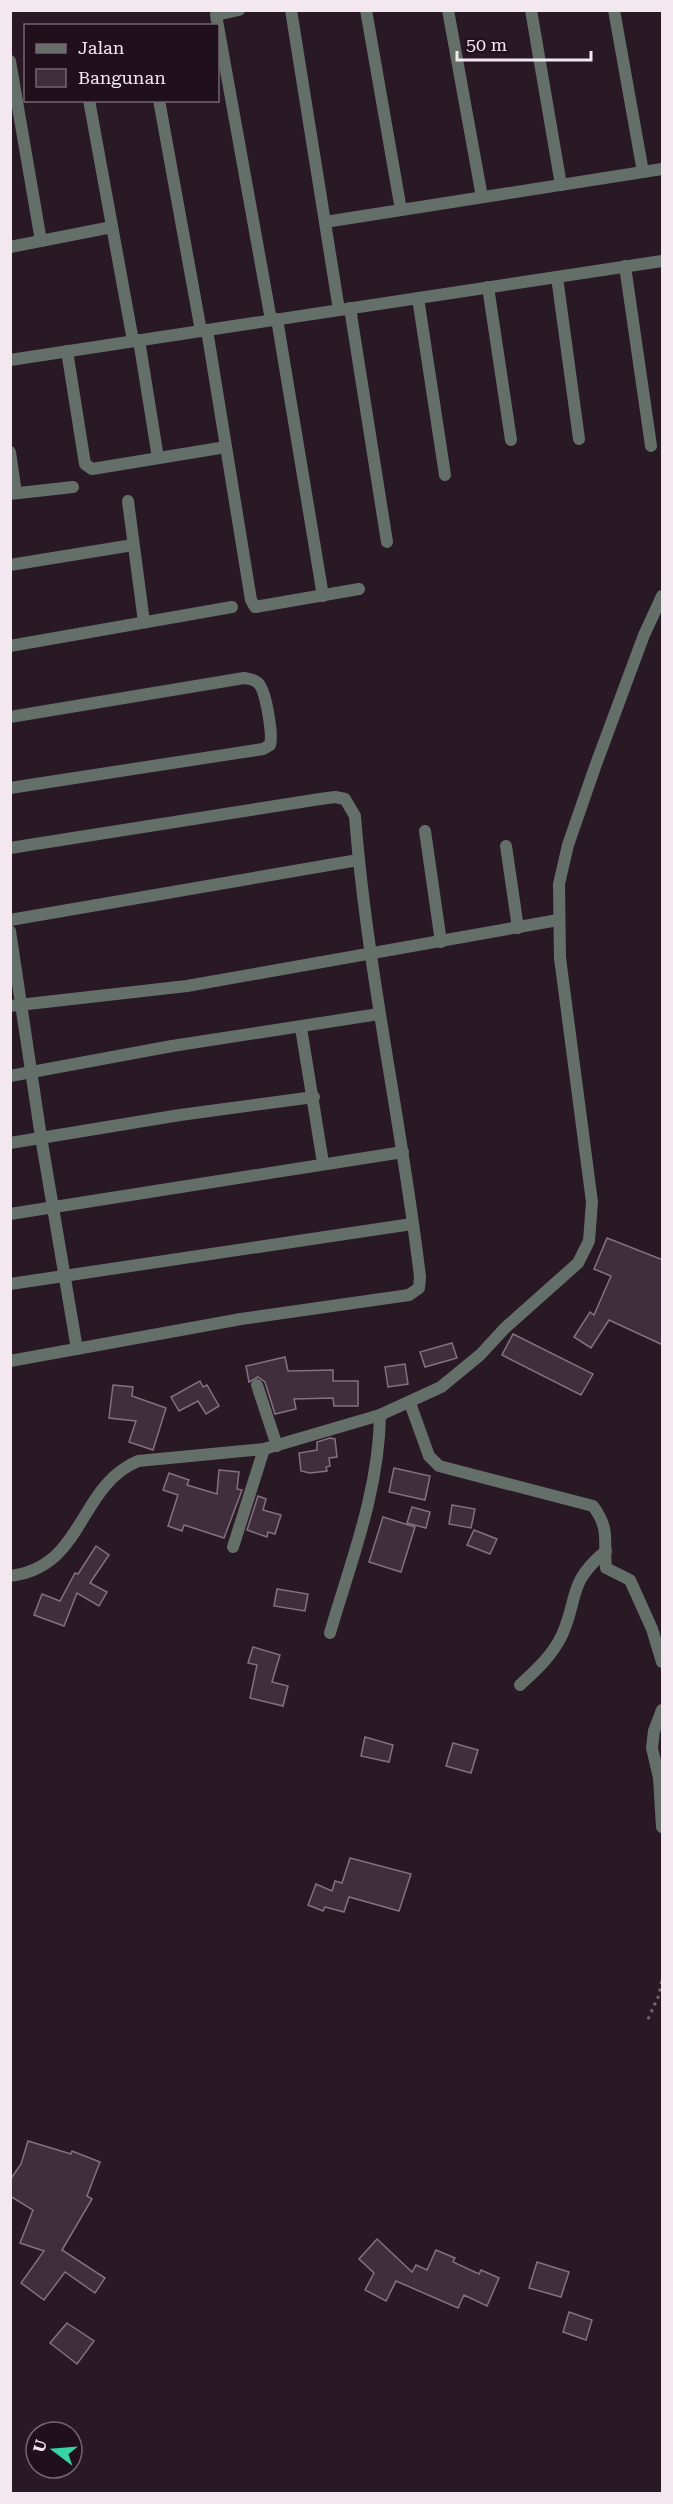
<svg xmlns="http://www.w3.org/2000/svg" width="673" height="2504" font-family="'Roboto Serif',serif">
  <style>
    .building { fill: #3f2e3b; stroke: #84717f; stroke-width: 1.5 }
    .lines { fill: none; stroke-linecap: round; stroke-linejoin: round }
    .path { stroke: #73656f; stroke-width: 3; stroke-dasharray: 3 4.5; stroke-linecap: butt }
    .minor { stroke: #646f6a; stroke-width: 12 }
  </style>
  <rect width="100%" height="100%" fill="#291925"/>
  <g class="building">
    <polygon points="607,1238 663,1260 663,1345 609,1320 591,1348 574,1337 590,1312 594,1315 611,1276 594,1269"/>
    <polygon points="513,1334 593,1374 581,1395 502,1355"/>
    <polygon points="452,1343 457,1358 425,1367 420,1352"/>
    <polygon points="285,1357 288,1371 333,1370 333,1381 358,1381 358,1406 334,1406 333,1398 294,1399 296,1409 275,1414 265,1382 258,1377 249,1382 246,1366"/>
    <polygon points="405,1364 408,1384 388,1387 385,1367"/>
    <polygon points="200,1381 203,1387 207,1385 219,1406 206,1414 198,1401 179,1411 171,1397"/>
    <polygon points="113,1385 133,1387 132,1396 166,1408 153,1450 129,1442 136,1421 109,1418"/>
    <polygon points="330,1438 335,1439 337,1457 329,1458 330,1466 326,1467 327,1471 310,1473 301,1471 299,1453 317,1450 317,1442"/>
    <polygon points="394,1468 430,1476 425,1500 389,1492"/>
    <polygon points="219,1470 239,1472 237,1489 242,1490 224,1538 184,1525 182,1531 168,1526 178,1495 163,1490 169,1473 189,1480 187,1485 217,1494"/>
    <polygon points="258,1496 266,1499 263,1510 281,1515 275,1534 268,1532 267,1537 247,1530"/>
    <polygon points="452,1505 475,1509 471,1528 449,1524"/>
    <polygon points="412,1507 430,1512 426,1528 407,1523"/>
    <polygon points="383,1517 415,1527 401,1572 369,1562"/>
    <polygon points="474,1530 497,1539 490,1554 467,1545"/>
    <polygon points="96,1546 109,1555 90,1583 107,1592 99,1606 77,1593 64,1626 34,1615 42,1594 60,1601 75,1573 78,1574"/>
    <polygon points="277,1589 308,1594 305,1611 274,1606"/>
    <polygon points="253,1647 280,1655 272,1682 288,1686 283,1706 250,1698 257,1665 248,1663"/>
    <polygon points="365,1737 393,1745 389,1762 361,1756"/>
    <polygon points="453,1743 478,1750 471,1773 446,1766"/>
    <polygon points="350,1858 411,1874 399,1911 349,1897 344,1912 325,1907 323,1911 308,1905 316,1884 332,1891 335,1881 342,1883"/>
    <polygon points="28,2141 71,2154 72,2151 100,2162 87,2196 92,2199 62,2250 105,2278 95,2293 65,2272 44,2300 21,2283 44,2251 20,2243 33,2210 10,2196 10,2180 21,2164"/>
    <polygon points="377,2239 412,2272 416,2265 427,2270 436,2250 455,2258 453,2262 479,2274 481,2270 499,2278 487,2306 464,2295 458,2308 396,2281 386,2301 365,2290 374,2273 359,2259"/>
    <polygon points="537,2262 569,2272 561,2297 529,2288"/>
    <polygon points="569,2312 592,2320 586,2340 563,2332"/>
    <polygon points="67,2323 94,2341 77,2364 50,2343"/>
  </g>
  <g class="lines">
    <polyline class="path" points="648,2019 659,1995 662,1979"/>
    <g class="minor">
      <polyline points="239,10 216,15 271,320"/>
      <polyline points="291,10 339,310"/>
      <polyline points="366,10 401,210"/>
      <polyline points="448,10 482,197"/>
      <polyline points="531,10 561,185"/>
      <polyline points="614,10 643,172"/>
      <polyline points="10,61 41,241"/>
      <polyline points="89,100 133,341"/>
      <polyline points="159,100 201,331"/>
      <polyline points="325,222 662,169"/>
      <polyline points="10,247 112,227"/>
      <polyline points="625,266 651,446"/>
      <polyline points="557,277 579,439"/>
      <polyline points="488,287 511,440"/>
      <polyline points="418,298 445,475"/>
      <polyline points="350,308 387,542"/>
      <polyline points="277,319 323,596"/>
      <polyline points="207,330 251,600 255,607 359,589"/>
      <polyline points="139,340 158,458"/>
      <polyline points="67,351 85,464 92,469 226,447"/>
      <polyline points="10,360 662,261"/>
      <polyline points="10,452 16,493"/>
      <polyline points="10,494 73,487"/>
      <polyline points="128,501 144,622"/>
      <polyline points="10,565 133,545"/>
      <polyline points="10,646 232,607"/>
      <path d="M10 717 244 678C250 679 254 679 258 683 266 690 273 735 270 745L263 749 10 788"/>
      <polyline points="425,831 441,942"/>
      <polyline points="506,846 518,928"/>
      <path d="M10 848 320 799 335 797 345 799 355 816C367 971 402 1123 420 1277L419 1288 409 1295 241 1319 10 1361"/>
      <polyline points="10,920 358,860"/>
      <polyline points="10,931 41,1137 77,1349"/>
      <polyline points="10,1006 187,986 558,920"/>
      <polyline points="301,1028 323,1163"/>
      <polyline points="10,1076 172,1046 379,1014"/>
      <polyline points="10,1143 180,1115 314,1097"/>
      <polyline points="10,1214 403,1152"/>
      <polyline points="10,1284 412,1224"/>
      <polyline points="257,1385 277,1446"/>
      <path d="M410 1403 429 1456 439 1466 593 1506C611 1530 603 1542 606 1568L630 1580 652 1629 662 1662"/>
      <polyline points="233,1547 264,1449"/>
      <path d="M10 1576C85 1567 77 1487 138 1461L264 1449 380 1415 441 1387 480 1355 505 1328 578 1263 589 1241 592 1202 560 958 559 884 568 845 595 767 644 635 662 596"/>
      <path d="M330 1633C351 1561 379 1491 380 1415"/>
      <path d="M520 1685C536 1670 552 1656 562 1635 579 1597 567 1583 606 1551"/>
      <polyline points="662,1710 654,1731 652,1748 659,1778 662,1827"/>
    </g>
  </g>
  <rect width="673" height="2504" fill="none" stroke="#f3e8f0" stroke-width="24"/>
  <rect x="24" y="24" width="195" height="78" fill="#1f101c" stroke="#746671" stroke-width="1.5"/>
  <rect x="36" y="44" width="30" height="9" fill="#646f6a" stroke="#746671" stroke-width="1.5"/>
  <text x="78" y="54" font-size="18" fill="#f3e8f0">Jalan</text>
  <rect x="36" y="69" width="30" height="18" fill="#3f2e3b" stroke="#746671" stroke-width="1.5"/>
  <text x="78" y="84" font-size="18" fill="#f3e8f0">Bangunan</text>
  <g transform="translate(54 2450) rotate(286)"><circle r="28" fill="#1f101c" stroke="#746671" stroke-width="1.5"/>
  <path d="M0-4.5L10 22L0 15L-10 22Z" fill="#37d4a6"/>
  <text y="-9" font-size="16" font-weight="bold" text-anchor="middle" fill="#f3e8f0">U</text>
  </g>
  <path d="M457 51v9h134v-9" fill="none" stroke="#f3e8f0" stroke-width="3"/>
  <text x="466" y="51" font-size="18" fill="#f3e8f0" stroke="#1f101c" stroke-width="4.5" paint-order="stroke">50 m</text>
</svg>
